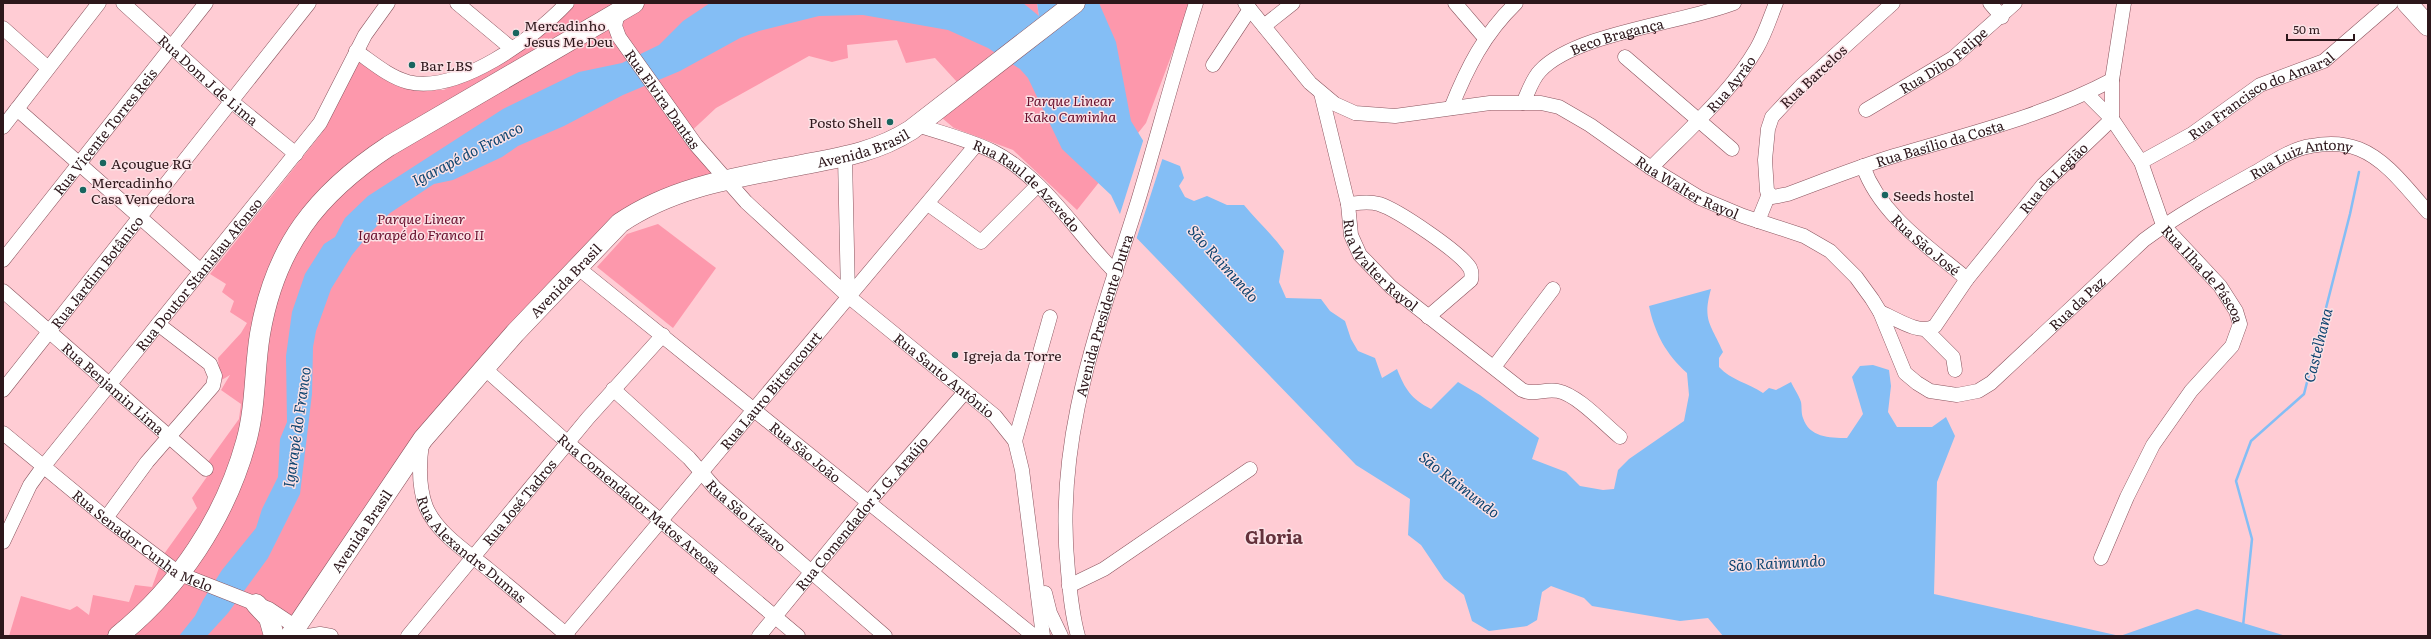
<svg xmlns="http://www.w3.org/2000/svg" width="2431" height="639" font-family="Literata,serif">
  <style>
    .green { fill: #fd98ac }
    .water { fill: #84bef5 }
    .pier { fill: #ffccd4 }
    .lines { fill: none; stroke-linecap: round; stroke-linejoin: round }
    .stream { stroke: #84bef5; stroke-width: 2.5 }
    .minor-casing { stroke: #8a545e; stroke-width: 15 }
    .highway-casing { stroke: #8a545e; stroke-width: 21 }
    .minor { stroke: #fff; stroke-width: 14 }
    .highway { stroke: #fff; stroke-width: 20 }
    .poi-dot { fill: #18655f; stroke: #fbe1e5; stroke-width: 1.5 }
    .labels { text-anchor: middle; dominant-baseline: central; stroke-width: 3; stroke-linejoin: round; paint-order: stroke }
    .poi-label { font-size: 14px; fill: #2d171b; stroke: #fbe1e5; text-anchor: start }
    .street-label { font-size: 14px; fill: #2d171b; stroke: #fbe1e5 }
    .park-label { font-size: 14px; font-style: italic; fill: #670e2c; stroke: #fbe1e5 }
    .water-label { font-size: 15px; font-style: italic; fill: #0d4470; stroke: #fbe1e5 }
    .district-label { font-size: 18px; font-weight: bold; fill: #63313b; stroke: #fbe1e5 }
  </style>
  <rect width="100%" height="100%" fill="#ffccd4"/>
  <g class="green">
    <polygon points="576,3 1037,3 1039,16 957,82 935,58 906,63 897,40 847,45 848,58 832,62 809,56 716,108 685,137 717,176 574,260 280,636 9,636 21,596 70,610 77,606 89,615 93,595 129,602 135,585 152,587 164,554 197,508 192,498 211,471 205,466 239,419 241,404 221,390 230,375 220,381 218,358 241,333 247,323 230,312 234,301 222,292 226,284 210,274 321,134 359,61 395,85 416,90 444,90 523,48 547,32"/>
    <polygon points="1093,3 1191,3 1146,123 1077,210 1013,150 954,128 942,118"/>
    <polygon points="658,224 716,268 673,328 597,267 627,234"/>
  </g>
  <path class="water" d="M710 3H1023L1039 16 1037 3H1099L1116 42 1131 121 1152 155 1180 166 1184 178 1179 186 1185 197 1194 201 1207 196 1227 205H1244C1257 221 1272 234 1284 251L1279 282 1286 298 1321 299 1330 311 1345 321 1351 339 1358 351 1375 358 1382 378 1397 369C1405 389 1411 399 1431 409L1458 382 1480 395 1539 438 1532 459 1566 472 1580 486 1603 490 1614 489 1618 470 1629 459 1684 421 1689 395 1687 373C1666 354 1655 334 1649 306L1711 289C1702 321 1711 324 1723 352L1719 358V367C1731 380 1748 383 1763 393L1769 388 1776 390 1791 382C1794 389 1799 395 1801 402 1802 407 1801 413 1803 418 1809 437 1829 438 1847 438L1863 414 1852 377 1860 366 1873 365 1889 370 1891 386 1888 412 1897 427H1932L1946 417 1955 436 1937 482 1934 594 2120 636 2197 609 2286 636H1723L1708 618 1680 621 1592 606 1584 598 1551 586 1542 592 1537 620 1527 626 1489 631 1472 621 1464 595 1444 579 1421 545 1408 535 1410 499 1356 465 1126 227 1111 195 1062 149 1028 78 1020 69 988 48 948 30 863 15 819 16 759 31 740 38 680 71 623 95 564 126 518 146 502 157 453 180 434 184 390 213 369 234 352 255 331 289 316 331 313 347 312 394 300 494 268 558 228 613 207 636H179L195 616 203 600 222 570 256 528 262 509 278 477 280 439 287 422 286 356 292 312 305 274 324 244 335 237 345 218 368 196 503 109 579 72 622 63 659 45 683 21Z"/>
  <polygon class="pier" points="1144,138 1153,153 1163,157 1136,240 1124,228 1119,217"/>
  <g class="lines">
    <polyline class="stream" points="2243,626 2252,539 2236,481 2251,441 2304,394 2350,214 2359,172"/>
    <defs>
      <g id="minor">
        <path id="s1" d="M123 3 231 101 296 154"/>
        <polyline points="457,3 511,48"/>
        <path id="s2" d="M1245 3 1310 83 1335 104 1355 113 1395 116 1490 103H1541L1559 107 1590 125 1651 168 1700 198 1743 216 1804 236 1830 251 1856 277 1872 299 1880 312 1905 373 1917 383 1930 391 1957 395 1978 391 1991 383 2144 240C2179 214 2218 193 2256 172 2273 162 2291 149 2311 146 2326 143 2344 143 2359 149 2387 160 2408 190 2428 212"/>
        <polyline points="1455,3 1485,38"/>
        <path id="s3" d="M1893 3 1801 86 1772 117 1768 129 1765 160 1767 191 1773 197 1788 194C1823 181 1858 167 1894 156 1968 134 2044 116 2112 80"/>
        <polyline points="1990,3 2002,17"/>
        <path id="s4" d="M618 12 615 26 619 37 696 145 746 202 848 296 995 416 1015 441 1022 470 1043 636"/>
        <polyline points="1264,26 1293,3"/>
        <polyline points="3,28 48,68"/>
        <path d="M356 51C372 62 389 77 408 82 459 94 534 38 567 3"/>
        <polyline points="1625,57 1732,149"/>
        <polyline points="1213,65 1250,9"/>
        <path id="s5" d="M1321 93 1348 204 1351 235 1360 255 1391 287 1522 390C1535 396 1545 388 1558 391 1578 395 1604 424 1620 437"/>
        <path id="s6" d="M2087 94 2112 119 2141 162 2163 225 2220 286 2236 311 2240 324 2232 346 2191 391 2153 445 2127 497 2101 558"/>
        <path id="s7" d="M1523 103C1528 93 1532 79 1540 71 1575 33 1683 23 1734 3"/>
        <path d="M1451 108C1467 68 1484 34 1516 3"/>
        <polyline points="17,109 201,271"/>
        <path id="s8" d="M1866 110 1953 58 2015 3"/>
        <path id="s9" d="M917 125C942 133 969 140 992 151 1043 176 1077 234 1116 273"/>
        <polyline points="3,127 99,3"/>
        <polyline points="845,157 848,296"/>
        <path id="s10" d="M2141 162 2192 134 2260 85 2324 61 2391 3"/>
        <path id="s11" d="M1863 166C1880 215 1929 247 1967 279"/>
        <path id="s12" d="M1651 168C1686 132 1731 93 1757 48 1765 34 1770 18 1776 3"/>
        <polyline points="928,204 981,242 1037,186"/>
        <path d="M1348 204C1359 203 1368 201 1379 204 1398 210 1460 252 1470 268 1472 272 1472 275 1471 280L1428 317"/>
        <polyline points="1758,221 1769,194"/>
        <path id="s13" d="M3 260 206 3"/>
        <path id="s14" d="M577 267 1034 636"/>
        <path id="s15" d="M3 291 206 469"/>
        <path id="s16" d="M1880 312C1895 318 1920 336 1935 326L1967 279 2043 185 2112 119V80L2124 3"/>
        <polyline points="1926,330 1953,357 1955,370"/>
        <polyline points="1494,367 1553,289"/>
        <path id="s17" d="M484 368 568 443 798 636"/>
        <path id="s18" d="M613 389 689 458 715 488 885 636"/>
        <path id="s19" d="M3 390 309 3"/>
        <path id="s20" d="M3 433 106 518 180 574 269 609 296 627"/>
        <polyline points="1015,441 1050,317"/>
        <path id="s21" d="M422 443C419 464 418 486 426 507 437 533 467 552 488 569 515 591 542 614 568 636"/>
        <polyline points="106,518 147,462 213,386 215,376 210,364 158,324"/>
        <path id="s22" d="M3 542 30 485 43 467 320 123 365 35 388 3"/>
        <polyline points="1069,586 1104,569 1250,469"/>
        <polyline points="1045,593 1050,613 1061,636"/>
        <polyline points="308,636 320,634 331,636"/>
        <path id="s23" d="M408 636 588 418 663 335"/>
        <path id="s24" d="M564 636 976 145"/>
        <path id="s25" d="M759 636 868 503 965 392"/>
        <path id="s26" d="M1078 636C1072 615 1070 593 1068 571 1054 438 1099 326 1138 201 1158 135 1175 68 1196 3"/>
      </g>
      <g id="highway">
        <polyline points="2407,3 2428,26"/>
        <polyline points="256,604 269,618 274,636"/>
        <path d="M118 636C179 587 225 518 246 442 256 407 254 370 260 334 275 247 316 194 389 146L634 3"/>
        <path id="s27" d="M290 636 423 439 515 333 620 223C676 185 741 177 806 164 844 157 878 151 911 130L1075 3"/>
      </g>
    </defs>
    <use href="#minor" class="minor-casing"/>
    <use href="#highway" class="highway-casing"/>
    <use href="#minor" class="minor"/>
    <use href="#highway" class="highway"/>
  </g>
  <g class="poi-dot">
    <circle cx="516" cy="33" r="4"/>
    <circle cx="412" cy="65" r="4"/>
    <circle cx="890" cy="122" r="4"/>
    <circle cx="103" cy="163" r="4"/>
    <circle cx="83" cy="190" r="4"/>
    <circle cx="1885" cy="195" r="4"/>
    <circle cx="955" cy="355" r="4"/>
  </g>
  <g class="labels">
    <g class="poi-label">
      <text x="524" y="25">Mercadinho<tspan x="524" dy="16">Jesus Me Deu</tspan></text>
      <text x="420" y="65">Bar LBS</text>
      <text x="882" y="122" text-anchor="end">Posto Shell</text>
      <text x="111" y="163">Açougue RG</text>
      <text x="91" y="182">Mercadinho<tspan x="91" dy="16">Casa Vencedora</tspan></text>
      <text x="1893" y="195">Seeds hostel</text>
      <text x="963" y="355">Igreja da Torre</text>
    </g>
    <g class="street-label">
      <text stroke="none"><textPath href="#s7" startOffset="122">Beco Bragança</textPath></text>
      <text stroke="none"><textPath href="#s8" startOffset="92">Rua Dibo Felipe</textPath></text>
      <text transform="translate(1813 76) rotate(-43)">Rua Barcelos</text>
      <text stroke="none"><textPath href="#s1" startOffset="115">Rua Dom J de Lima</textPath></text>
      <text stroke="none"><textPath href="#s12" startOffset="116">Rua Ayrão</textPath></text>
      <text stroke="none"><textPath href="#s10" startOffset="138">Rua Francisco do Amaral</textPath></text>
      <text stroke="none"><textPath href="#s4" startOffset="102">Rua Elvira Dantas</textPath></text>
      <text stroke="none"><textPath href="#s13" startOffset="164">Rua Vicente Torres Reis</textPath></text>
      <text stroke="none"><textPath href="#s3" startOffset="425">Rua Basílio da Costa</textPath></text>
      <text stroke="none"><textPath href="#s27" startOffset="786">Avenida Brasil</textPath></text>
      <text stroke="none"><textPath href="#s2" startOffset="1301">Rua Luiz Antony</textPath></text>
      <text stroke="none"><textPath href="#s16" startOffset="249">Rua da Legião</textPath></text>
      <text stroke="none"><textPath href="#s2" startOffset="515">Rua Walter Rayol</textPath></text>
      <text stroke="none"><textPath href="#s9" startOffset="128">Rua Raul de Azevedo</textPath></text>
      <text stroke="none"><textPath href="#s11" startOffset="102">Rua São José</textPath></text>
      <text stroke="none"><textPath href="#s5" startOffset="187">Rua Walter Rayol</textPath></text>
      <text stroke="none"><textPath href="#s19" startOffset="151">Rua Jardim Botânico</textPath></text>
      <text stroke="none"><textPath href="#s22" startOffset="333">Rua Doutor Stanislau Afonso</textPath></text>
      <text stroke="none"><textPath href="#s6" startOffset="218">Rua Ilha de Páscoa</textPath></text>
      <text stroke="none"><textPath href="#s27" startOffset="451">Avenida Brasil</textPath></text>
      <text stroke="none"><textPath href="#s2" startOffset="1029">Rua da Paz</textPath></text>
      <text stroke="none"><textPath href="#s26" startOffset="326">Avenida Presidente Dutra</textPath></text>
      <text stroke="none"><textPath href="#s4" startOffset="498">Rua Santo Antônio</textPath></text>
      <text stroke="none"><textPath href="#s15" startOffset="147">Rua Benjamin Lima</textPath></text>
      <text stroke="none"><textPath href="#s24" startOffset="321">Rua Lauro Bittencourt</textPath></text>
      <text stroke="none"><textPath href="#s14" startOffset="294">Rua São João</textPath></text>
      <text stroke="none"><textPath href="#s23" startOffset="174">Rua José Tadros</textPath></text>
      <text stroke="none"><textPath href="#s17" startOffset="206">Rua Comendador Matos Areosa</textPath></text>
      <text stroke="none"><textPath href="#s25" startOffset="160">Rua Comendador J. G. Araújo</textPath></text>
      <text stroke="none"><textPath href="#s18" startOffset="184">Rua São Lázaro</textPath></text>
      <text stroke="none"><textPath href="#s27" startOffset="127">Avenida Brasil</textPath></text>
      <text stroke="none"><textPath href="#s20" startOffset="177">Rua Senador Cunha Melo</textPath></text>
      <text stroke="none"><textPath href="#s21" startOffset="127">Rua Alexandre Dumas</textPath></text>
    </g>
    <g class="park-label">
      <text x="1070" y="100">Parque Linear<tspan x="1070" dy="16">Kako Caminha</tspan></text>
      <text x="421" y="218">Parque Linear<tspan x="421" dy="16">Igarapé do Franco II</tspan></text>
    </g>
    <g class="water-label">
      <text transform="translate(467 153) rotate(-27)">Igarapé do Franco</text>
      <text transform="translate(1224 263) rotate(48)">São Raimundo</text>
      <text transform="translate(2317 345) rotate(-76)">Castelhana</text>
      <text transform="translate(296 427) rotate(-82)">Igarapé do Franco</text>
      <text transform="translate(1460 484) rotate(38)">São Raimundo</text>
      <text transform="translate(1777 562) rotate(-3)">São Raimundo</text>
    </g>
    <g class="district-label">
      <text x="1274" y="536">Gloria</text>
    </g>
  </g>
  <rect width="2431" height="639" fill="none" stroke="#2d171b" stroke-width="8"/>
  <path d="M2287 34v6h67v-6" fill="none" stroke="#2d171b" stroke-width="2"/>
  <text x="2293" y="34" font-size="12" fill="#2d171b" stroke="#fbe1e5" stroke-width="3" paint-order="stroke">50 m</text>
</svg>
